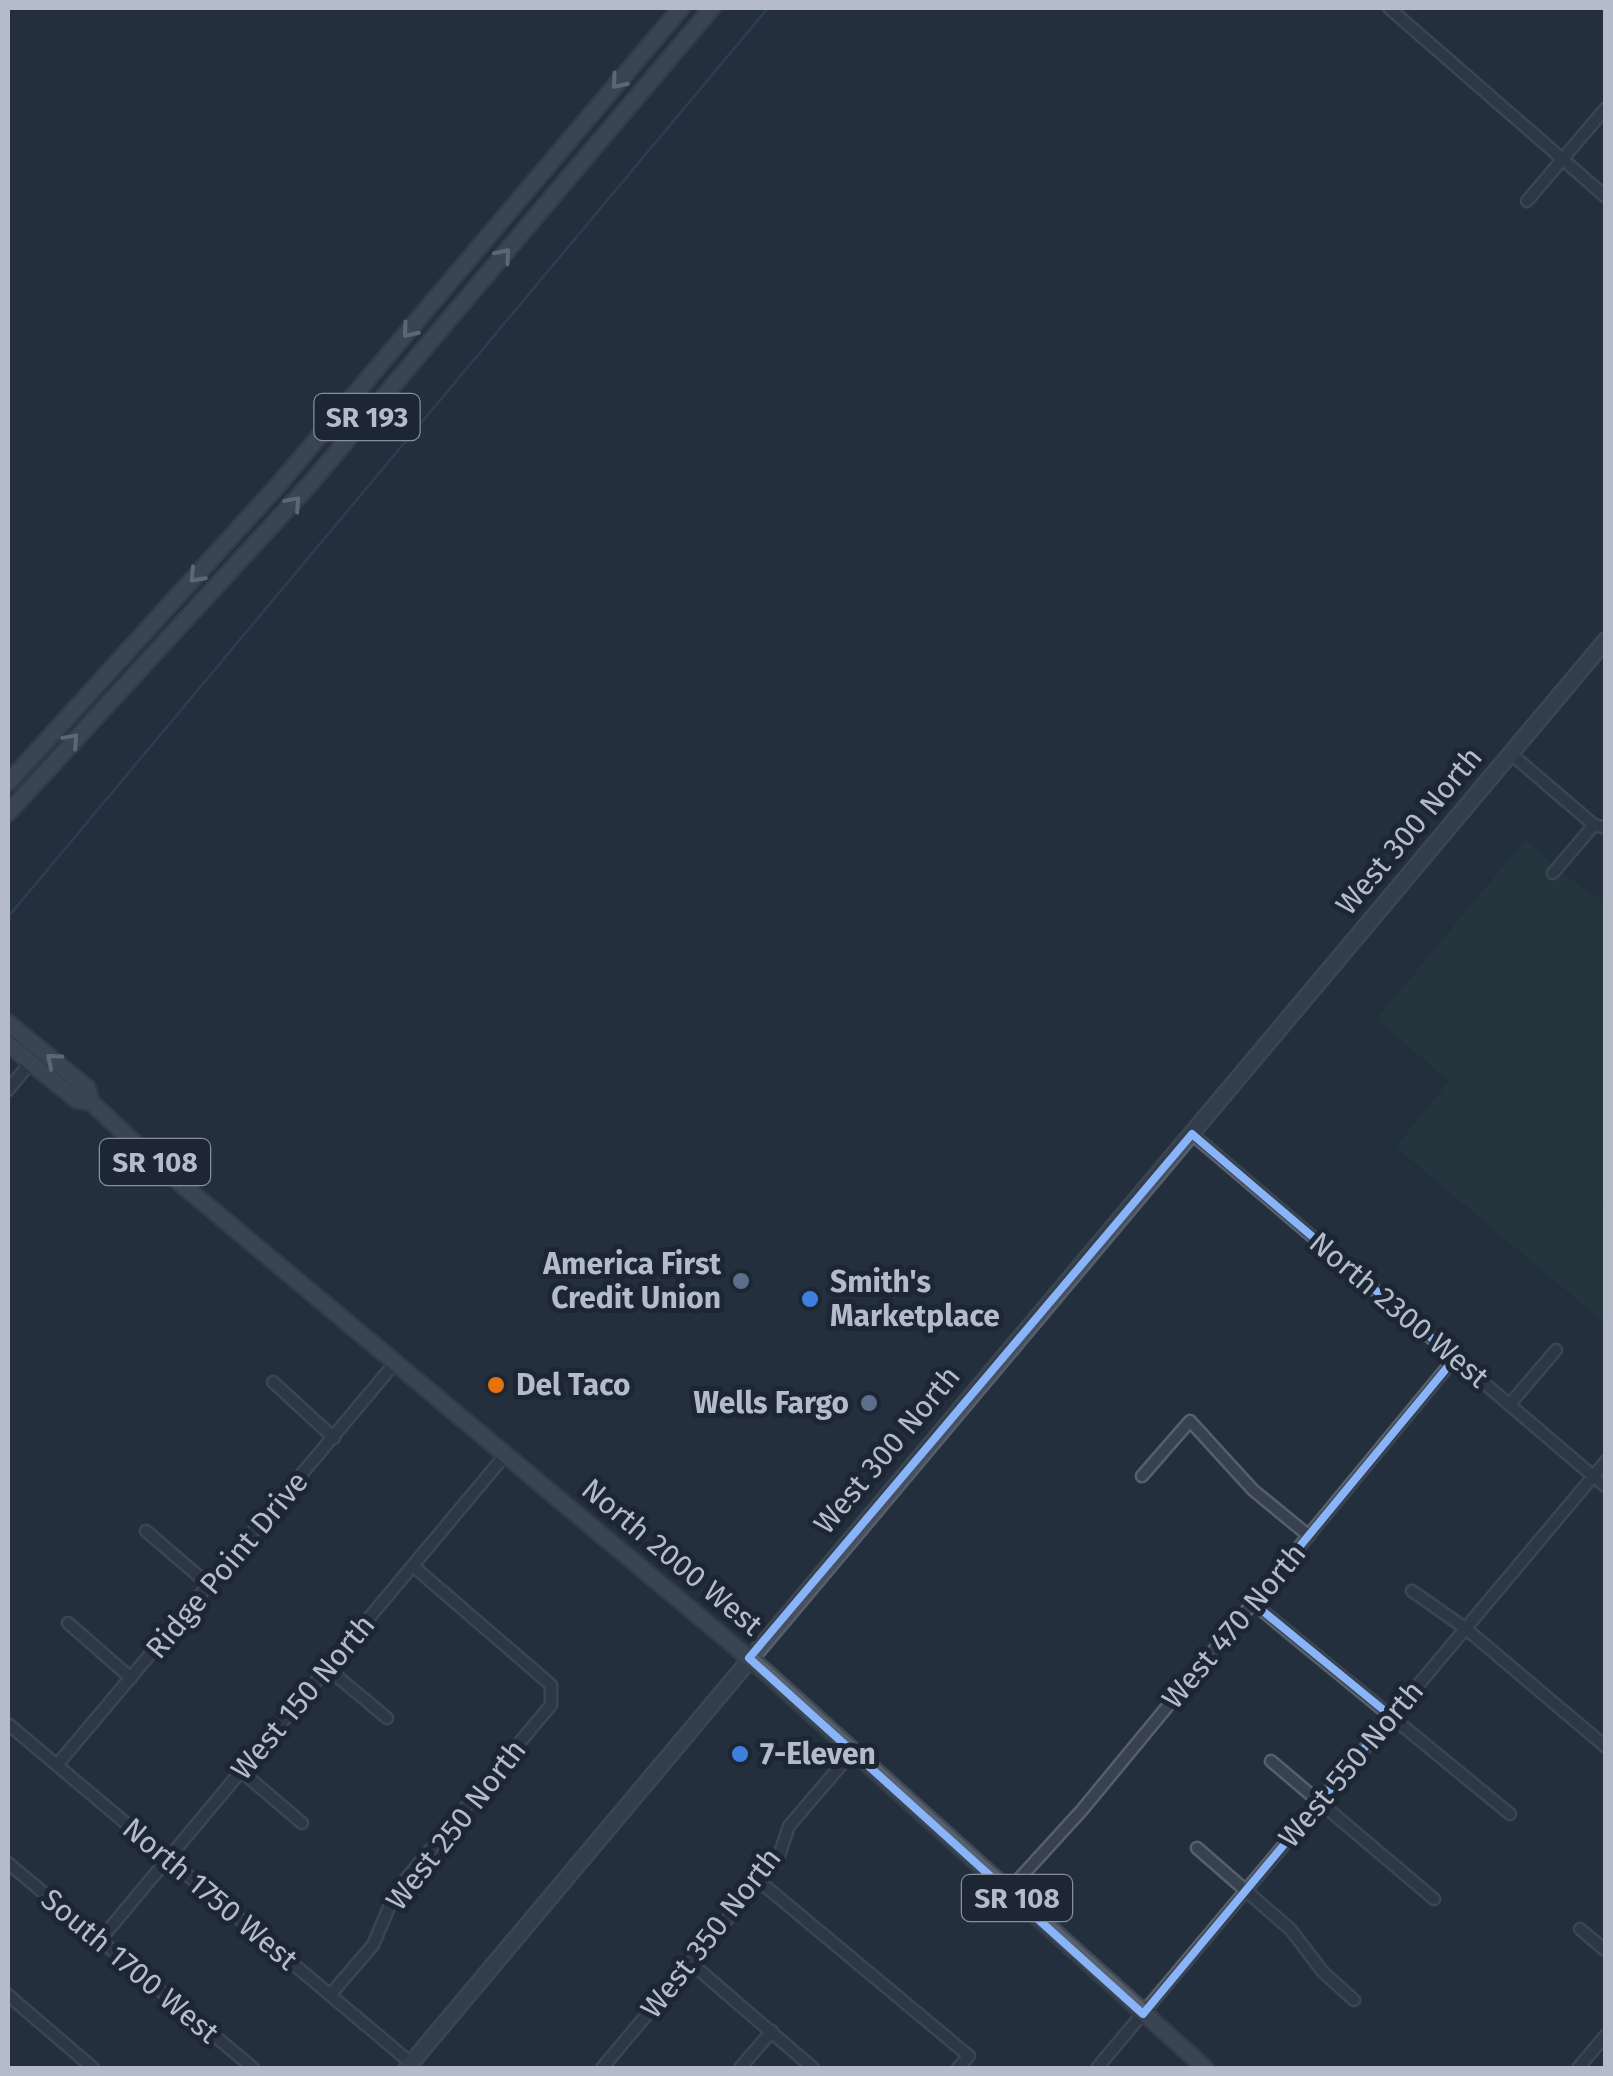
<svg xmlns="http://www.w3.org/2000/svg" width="1613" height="2076" font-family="'Fira Sans',sans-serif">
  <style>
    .green { fill: #263c3f }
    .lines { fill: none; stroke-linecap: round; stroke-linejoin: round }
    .stream { stroke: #394c67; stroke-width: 2.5 }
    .minor-casing { stroke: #565f6c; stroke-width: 15 }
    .secondary-casing { stroke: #565f6c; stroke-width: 19 }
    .primary-casing { stroke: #414a57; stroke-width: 20 }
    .minor { stroke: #38414e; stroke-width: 10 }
    .secondary { stroke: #465061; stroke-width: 14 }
    .primary { stroke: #56606e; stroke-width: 15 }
    .oneway { stroke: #a1aab7 }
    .marked { fill: none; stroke: #8ab4f8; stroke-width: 8; stroke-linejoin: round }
    .service-dot { fill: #5c6f8a; stroke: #1d2633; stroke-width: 4 }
    .shop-dot { fill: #3f7fe0; stroke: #1d2633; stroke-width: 4 }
    .food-dot { fill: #e8710a; stroke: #1d2633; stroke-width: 4 }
    .labels { text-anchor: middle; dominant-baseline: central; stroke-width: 10; stroke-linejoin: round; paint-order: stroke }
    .shield { fill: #1d2633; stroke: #878f9c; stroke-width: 2.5 }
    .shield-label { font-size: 28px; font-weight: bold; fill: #b4bcc9 }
    .street-label { font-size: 30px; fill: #b4bcc9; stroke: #1d2633 }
    .poi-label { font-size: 30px; font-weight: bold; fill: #b4bcc9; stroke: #1d2633; text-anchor: start }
  </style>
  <rect width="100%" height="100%" fill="#242f3e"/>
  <polygon class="green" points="1525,840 1589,894 1605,898 1606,1202 1601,1208 1606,1212 1605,1323 1396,1147 1449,1081 1377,1019"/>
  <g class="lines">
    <polyline class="stream" points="8,917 768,8"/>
    <defs>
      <g id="minor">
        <polyline points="1389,8 1606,197"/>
        <polyline points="1527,201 1606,108"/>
        <polyline points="1510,753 1594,825 1606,828"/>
        <polyline points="1553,873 1594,825"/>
        <polyline points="8,1090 30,1063"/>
        <polyline points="1192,1134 1606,1487"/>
        <polyline points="273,1382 334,1438"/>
        <polyline points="1510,1404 1556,1350"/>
        <polyline points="1142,1476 1190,1421 1253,1490 1309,1536"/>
        <polyline points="146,1531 209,1585"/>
        <polyline points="1412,1591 1465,1628 1606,1747"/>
        <polyline points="1253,1603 1510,1814"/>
        <polyline points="68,1623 131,1678"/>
        <polyline points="327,1668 387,1718"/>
        <polyline points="8,1724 411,2063"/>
        <polyline points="1271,1761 1434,1899"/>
        <polyline points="57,1765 395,1363"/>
        <polyline points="241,1771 302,1823"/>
        <polyline points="1197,1848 1291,1930 1323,1972 1354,2000"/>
        <polyline points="8,1863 253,2068"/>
        <polyline points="759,1881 969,2056 958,2068"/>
        <polyline points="1009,1890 1082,1810 1455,1358"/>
        <polyline points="1580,1929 1606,1951"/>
        <polyline points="100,1940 506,1454"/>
        <polyline points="691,1963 813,2068"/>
        <polyline points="8,1995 93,2068"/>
        <polyline points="330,1995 373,1945 396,1891 551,1705 551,1685 413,1566"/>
        <polyline points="602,2068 778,1859 789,1826 854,1750"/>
        <polyline points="740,2068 772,2031"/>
        <polyline points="1097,2068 1606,1461"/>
        <polyline points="1578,2068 1606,2035"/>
      </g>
      <polyline id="secondary" points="407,2068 1606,640"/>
      <g id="primary">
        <polyline points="8,783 279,484 681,8"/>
        <polyline points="8,813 309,485 712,8"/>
        <polyline points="8,1023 87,1088 91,1102 155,1162 762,1669 1205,2068"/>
        <polyline points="8,1044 77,1100 91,1102"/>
      </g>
    </defs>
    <use href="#minor" class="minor-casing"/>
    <use href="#secondary" class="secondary-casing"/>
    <use href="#primary" class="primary-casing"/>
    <use href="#minor" class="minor"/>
    <use href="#secondary" class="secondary"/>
    <use href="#primary" class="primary"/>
  </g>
  <defs><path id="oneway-chevron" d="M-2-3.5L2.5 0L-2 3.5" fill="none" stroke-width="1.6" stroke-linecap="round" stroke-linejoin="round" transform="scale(2.5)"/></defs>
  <g class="oneway">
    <use href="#oneway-chevron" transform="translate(618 82) rotate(130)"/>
    <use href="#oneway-chevron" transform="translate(504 255) rotate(-50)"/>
    <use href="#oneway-chevron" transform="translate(409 331) rotate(130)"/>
    <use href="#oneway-chevron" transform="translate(294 503) rotate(-48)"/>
    <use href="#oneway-chevron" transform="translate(196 576) rotate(133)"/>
    <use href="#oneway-chevron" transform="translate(72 740) rotate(-48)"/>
    <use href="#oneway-chevron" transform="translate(53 1060) rotate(-140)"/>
  </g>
  <path d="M0 0H1613V2076H0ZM1192 1134 1455 1358 1253 1603 1391 1716 1143 2014 749 1658Z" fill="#242f3e" fill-opacity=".55" fill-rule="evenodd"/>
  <path class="marked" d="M1192 1134 1455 1358 1253 1603 1391 1716 1143 2014 749 1658Z"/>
  <g class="service-dot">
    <circle cx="741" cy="1281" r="10"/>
    <circle cx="869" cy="1403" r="10"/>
  </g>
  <g class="shop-dot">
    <circle cx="810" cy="1299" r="10"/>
    <circle cx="740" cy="1754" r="10"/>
  </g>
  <circle class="food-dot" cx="496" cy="1385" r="10"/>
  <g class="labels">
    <g class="shield">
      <rect x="314.5" y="394" width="105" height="46" rx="8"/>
      <rect x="100" y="1139" width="110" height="46" rx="8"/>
      <rect x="962" y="1875" width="110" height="46" rx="8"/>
    </g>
    <g class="shield-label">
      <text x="367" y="417">SR 193</text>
      <text x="155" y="1162">SR 108</text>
      <text x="1017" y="1898">SR 108</text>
    </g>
    <g class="street-label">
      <text transform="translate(1409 831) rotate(-50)">West 300 North</text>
      <text transform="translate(1399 1310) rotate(40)">North 2300 West</text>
      <text transform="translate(887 1450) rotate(-50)">West 300 North</text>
      <text transform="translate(672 1557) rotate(40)">North 2000 West</text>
      <text transform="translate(227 1565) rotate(-50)">Ridge Point Drive</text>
      <text transform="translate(1234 1626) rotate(-50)">West 470 North</text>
      <text transform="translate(303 1697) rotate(-50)">West 150 North</text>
      <text transform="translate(1351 1764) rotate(-50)">West 550 North</text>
      <text transform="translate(456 1825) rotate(-52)">West 250 North</text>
      <text transform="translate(210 1894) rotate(40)">North 1750 West</text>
      <text transform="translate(711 1933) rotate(-52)">West 350 North</text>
      <text transform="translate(130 1966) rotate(40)">South 1700 West</text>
    </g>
    <g class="poi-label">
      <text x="721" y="1264" text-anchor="end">America First<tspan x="721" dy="34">Credit Union</tspan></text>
      <text x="830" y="1282">Smith's<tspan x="830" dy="34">Marketplace</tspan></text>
      <text x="516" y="1385">Del Taco</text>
      <text x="849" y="1403" text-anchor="end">Wells Fargo</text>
      <text x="760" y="1754">7-Eleven</text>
    </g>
  </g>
  <rect width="1613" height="2076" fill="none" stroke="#b4bcc9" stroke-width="20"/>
</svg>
